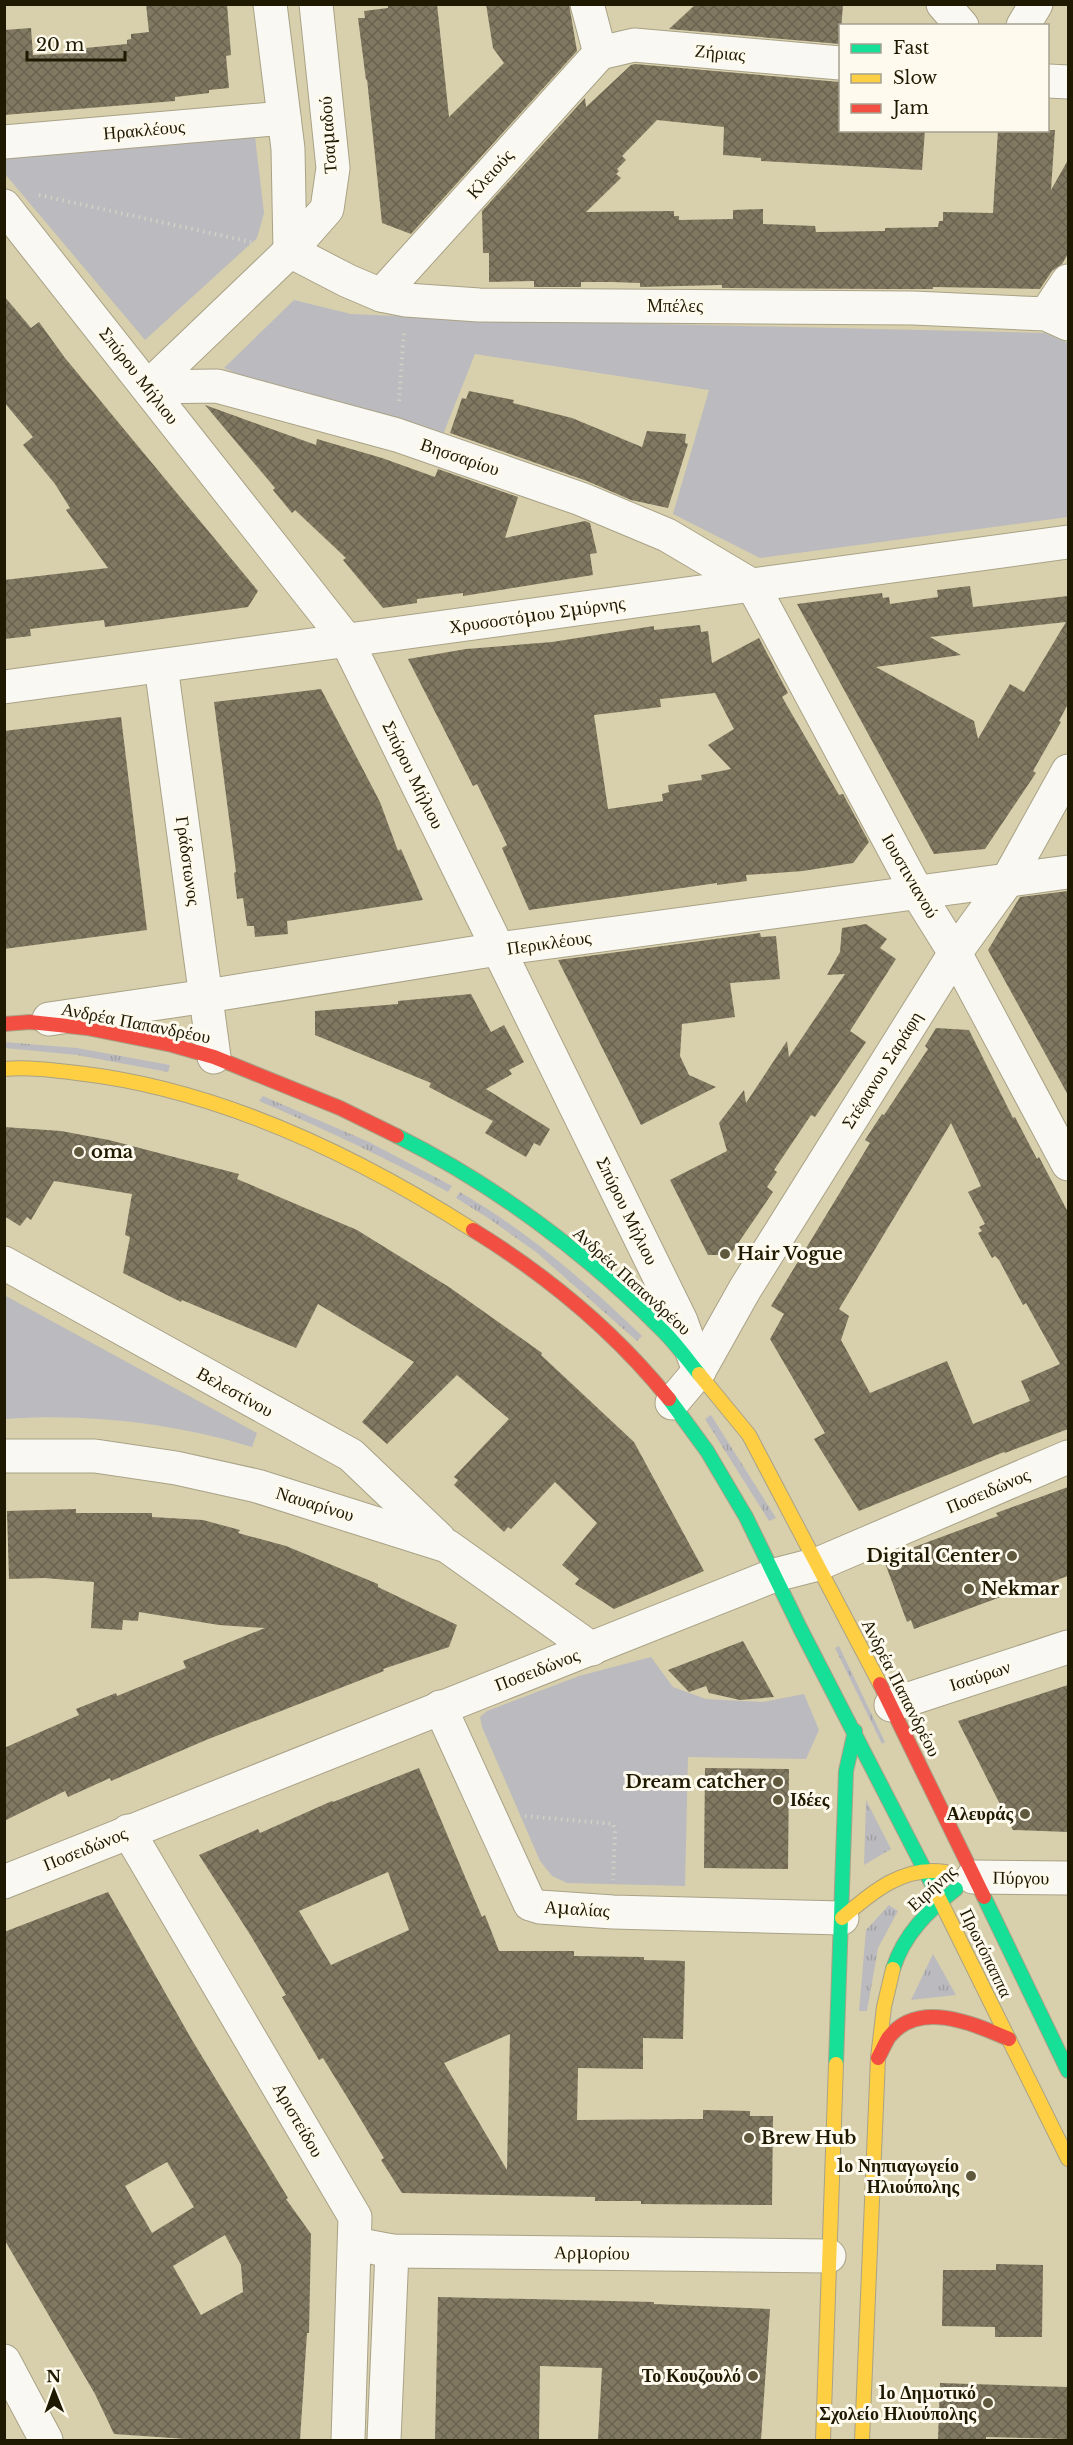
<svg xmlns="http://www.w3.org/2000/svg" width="1073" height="2445" font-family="'Libre Baskerville',serif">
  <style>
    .grass { fill: url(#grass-tufts) }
    .park { fill: #bbbbbf }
    .building { fill: url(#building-cross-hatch); fill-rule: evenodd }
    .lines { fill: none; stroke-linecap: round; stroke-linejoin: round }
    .street-casing { stroke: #a9a286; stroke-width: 35 }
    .fast-casing { stroke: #a9a286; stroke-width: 16 }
    .slow-casing { stroke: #a9a286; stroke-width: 16 }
    .jam-casing { stroke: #a9a286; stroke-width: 16 }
    .path { stroke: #d3d0c5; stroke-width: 4; stroke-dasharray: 1.5 4.5; stroke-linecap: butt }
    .street { stroke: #f9f8f3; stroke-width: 33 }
    .fast { stroke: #16e098; stroke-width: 14 }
    .slow { stroke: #ffcf43; stroke-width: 14 }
    .jam { stroke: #f24e42; stroke-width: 14 }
    .poi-dot { fill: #60593d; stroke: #fefbee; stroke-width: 2 }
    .labels { text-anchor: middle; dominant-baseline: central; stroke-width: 6; stroke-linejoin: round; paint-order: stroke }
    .street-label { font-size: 18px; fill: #1f1901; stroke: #fefbee }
    .poi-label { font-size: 18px; font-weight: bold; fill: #1f1901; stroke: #fefbee; text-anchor: end }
  </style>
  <defs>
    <pattern id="grass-tufts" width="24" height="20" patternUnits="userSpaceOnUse" patternTransform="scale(1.5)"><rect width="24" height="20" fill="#bbbbbf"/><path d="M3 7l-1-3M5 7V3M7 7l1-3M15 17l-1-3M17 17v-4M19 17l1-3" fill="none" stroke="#a0a0a2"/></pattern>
    <pattern id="building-cross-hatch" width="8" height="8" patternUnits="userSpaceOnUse" patternTransform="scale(1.5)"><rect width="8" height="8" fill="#817861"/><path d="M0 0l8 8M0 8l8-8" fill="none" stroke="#69624e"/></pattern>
  </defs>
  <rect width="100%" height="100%" fill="#d8cfac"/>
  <g class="grass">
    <polygon points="4,1042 77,1048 170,1065 168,1072 77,1055 5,1048"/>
    <path d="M263 1096 369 1142 452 1186 448 1192C387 1158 324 1129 259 1101Z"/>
    <path d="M460 1192C527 1231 586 1282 642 1336L637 1341 536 1252 488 1218 456 1198Z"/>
    <polygon points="711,1415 776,1518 769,1521 705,1419"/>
    <polygon points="839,1646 885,1742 882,1744 835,1648"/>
    <polygon points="866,1800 891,1849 864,1865"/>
    <polygon points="889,1905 898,1911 878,1948 867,2011 859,2011 866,1930"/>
    <polygon points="933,1954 956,1995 911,2000"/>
  </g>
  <g class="park">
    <polygon points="254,128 264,213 257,238 145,340 5,174 4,150"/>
    <polygon points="294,300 351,314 491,320 1045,333 1068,343 1068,517 760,558 673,514 709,390 475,354 442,437 259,383 224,368"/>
    <path d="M4 1295 257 1433 252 1447C172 1423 88 1413 5 1419Z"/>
    <polygon points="651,1657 673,1687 706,1699 763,1702 804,1694 819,1730 806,1759 688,1757 685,1886 567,1883 552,1876 540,1861 482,1727 480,1717 487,1711 579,1676"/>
  </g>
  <g class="building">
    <polygon points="146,4 227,4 231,55 226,56 229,88 209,90 209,93 175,97 175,101 4,115 4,30 31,28 33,55 86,52 85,48 127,44 127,40 131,39 131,34 149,32"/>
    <polygon points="388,4 437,4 449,117 504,63 493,48 486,4 569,4 577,51 411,234 382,223 367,79 366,80 358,18 365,18 364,11 388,8"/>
    <polygon points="696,4 843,4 840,44 669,29"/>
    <polygon points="635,64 840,82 840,130 925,130 922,170 761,161 761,158 723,155 724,127 657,120 622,156 626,160 617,169 619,171 616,174 621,178 586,212 674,211 674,216 679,216 679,220 733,219 733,210 763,209 763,224 815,226 816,232 885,231 885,228 938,227 939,221 943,221 943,212 993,213 998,130 1055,130 1051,190 1068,160 1068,254 1062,264 1052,271 1040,289 933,287 933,289 886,289 722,288 722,285 640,287 640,283 612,282 581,282 581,287 534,287 534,281 489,282 489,253 483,253 482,211 585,98 586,107 631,65"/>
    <polygon points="4,296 31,328 39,322 65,358 258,591 248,607 105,627 104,620 30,629 31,636 4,639 4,580 108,568 66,510 70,508 55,484 23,445 33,437 4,402"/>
    <polygon points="469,391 514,400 513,403 572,418 642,447 647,431 686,434 685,443 688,444 668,508 631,500 587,481 450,433 462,398 466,399"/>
    <polygon points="205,405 316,445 317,439 382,458 435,477 438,469 518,497 505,538 585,521 590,523 597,553 590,554 593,575 463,596 463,593 417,599 417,603 383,608 343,560 346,558 295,510 292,513 273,490 275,488"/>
    <path d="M970 586 973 607 1068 596V704L1059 721 1061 722 1033 771 1036 773 985 849 934 854 797 604 882 593 883 598 889 597 890 604 938 597 937 590ZM1066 622 1024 692 1010 684 978 739 974 721 876 667 961 655 930 637Z"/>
    <path d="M700 625 701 632 708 631 712 663 759 638 788 693 782 697 839 795 843 794 869 842 853 863 803 871 746 875 747 881 717 885V883L529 910 502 848 507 845 477 784 473 786 408 659 466 649 552 642 654 626V630ZM715 693 734 729 708 745 731 769 701 775 702 780 668 785 669 792 662 794 663 801 608 809 594 715 661 707 660 699Z"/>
    <polygon points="321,689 380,802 398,851 401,849 423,900 287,921 288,934 255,937 254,926 247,926 243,898 237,899 234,873 236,872 214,702"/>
    <polygon points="121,717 147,930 4,949 4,731"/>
    <polygon points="1068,891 1068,1095 988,950 1020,897"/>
    <polygon points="866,924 887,939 880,948 896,959 850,1031 866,1042 815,1117 811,1115 774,1170 777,1172 767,1187 773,1192 730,1255 708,1255 670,1180 727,1151 719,1123 744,1090 746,1103 787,1041 789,1057 845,974 827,975 840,952 842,928"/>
    <polygon points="760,933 761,937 776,936 780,979 730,983 735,1017 682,1024 680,1056 689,1075 716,1087 641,1125 558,960"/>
    <polygon points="471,994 491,1032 504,1025 524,1062 509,1070 512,1074 486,1089 550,1129 540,1146 534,1143 526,1157 485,1133 493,1121 429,1087 431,1083 315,1035 315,1011 398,1004 398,1001"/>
    <path d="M936 1028 969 1030 1013 1118 1015 1117 1037 1159 1039 1157 1068 1212V1429L1005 1453 1004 1452 859 1511 814 1439 825 1433 770 1339 784 1314 771 1306 870 1143 865 1140 882 1114 884 1115 928 1049 925 1046ZM951 1123 981 1186 968 1192 985 1224 979 1227 982 1231 978 1233 992 1258 995 1256 999 1260 1023 1305 1026 1303 1060 1364 1021 1381 1030 1401 973 1424 947 1361 870 1393 841 1340 849 1316 839 1309Z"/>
    <polygon points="4,1127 61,1131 109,1140 239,1174 237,1179 357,1230 449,1287 542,1353 541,1355 634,1442 704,1571 614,1609 575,1584 579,1579 562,1565 597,1523 555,1482 511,1529 508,1527 504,1532 454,1485 458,1480 454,1477 509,1419 457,1375 387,1444 362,1422 414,1362 318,1304 296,1348 182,1300 181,1302 123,1273 130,1237 125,1235 132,1194 54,1181 31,1220 27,1217 20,1226 4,1216"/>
    <polygon points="1068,1487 1068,1576 1007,1598 1006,1595 914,1629 911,1620 907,1622 885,1563 892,1561 890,1556 998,1516 996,1513"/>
    <polygon points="76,1509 76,1513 152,1513 152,1517 203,1520 240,1530 238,1533 286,1546 378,1584 378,1587 457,1625 449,1647 383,1669 384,1671 206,1740 111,1781 110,1778 68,1797 65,1791 4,1821 4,1748 79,1715 76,1709 116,1693 117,1696 186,1668 183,1661 265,1628 219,1625 139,1612 138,1621 123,1620 122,1630 91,1628 94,1582 44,1578 9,1579 7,1511"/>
    <polygon points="743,1641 774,1697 740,1700 709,1693 706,1686 689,1692 668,1670"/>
    <polygon points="1068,1685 1068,1832 1013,1830 958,1721"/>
    <path d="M419 1768 482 1917 485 1915 499 1951H574V1956L644 1957V1960L685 1961 683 2039 643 2038V2069L578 2068 577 2120 703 2119V2110L750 2111V2116H773L772 2205 641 2204V2201H595V2197L402 2193 381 2160 384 2158 352 2105 323 2058 319 2060 282 1997 286 1995 251 1936 199 1855 258 1829 260 1833 332 1801 333 1802ZM388 1872 409 1930 331 1965 299 1911ZM510 2034 507 2170 444 2063Z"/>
    <polygon points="705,1768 789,1769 788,1869 704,1868"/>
    <path d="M108 1892 192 2040 288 2198 286 2199 311 2234 309 2333H307L300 2440H201L114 2434 95 2394 4 2239V1932ZM167 2162 194 2207 152 2233 125 2186ZM225 2235 241 2265 243 2292 201 2315 173 2266Z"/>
    <polygon points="996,2264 1043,2265 1042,2337 995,2337 995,2327 942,2326 943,2270 996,2270"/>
    <polygon points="438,2297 654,2302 654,2304 770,2309 761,2440 598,2440 602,2368 540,2366 539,2440 435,2440"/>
    <polygon points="940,2383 1068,2387 1068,2439 986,2437 986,2440 938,2440"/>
  </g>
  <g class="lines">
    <defs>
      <g id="street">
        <polyline points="270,4 288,149 290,251"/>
        <polyline points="587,4 600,53"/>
        <polyline points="943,4 962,26"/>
        <polyline points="1023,26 1036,4"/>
        <polyline points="600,53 634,45 840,63"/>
        <polyline points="1048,81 1068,82"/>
        <polyline points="4,142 284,118"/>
        <polyline points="4,206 347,641 681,1321 699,1371 672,1403"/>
        <polyline points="290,251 348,281 381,295 406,300 479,305 913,308 1046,314 1068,324"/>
        <polyline points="381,295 600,53"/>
        <polyline points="1046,314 1068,281"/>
        <polyline points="148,387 217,386 397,435 581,499 667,535 753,586 917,892 955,953 1068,1164"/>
        <polyline points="148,387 290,251 327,209 333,168 316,4"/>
        <polyline points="161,666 214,1057"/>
        <polyline points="4,687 1068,542"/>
        <polyline points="49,1019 207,996 498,949 1068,872"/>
        <polyline points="4,1263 351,1455 439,1539"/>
        <polyline points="699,1371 745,1289 955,953 1007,881 1068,771"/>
        <polyline points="4,1456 95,1456 176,1468 257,1486 447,1546 592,1649"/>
        <polyline points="891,1705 1068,1647"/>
        <polyline points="440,1707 530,1904 540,1907 613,1912 842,1918"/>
        <polyline points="128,1831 355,2217 348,2440"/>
        <polyline points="973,1877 1068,1878"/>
        <polyline points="4,1882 775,1575 818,1564 1068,1457"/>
        <polyline points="355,2244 392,2251 829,2256"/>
        <polyline points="4,2361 46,2440"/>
        <polyline points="384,2440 392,2251"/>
      </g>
      <g id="fast">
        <path d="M397 1136C493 1184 585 1252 660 1328 674 1341 686 1358 699 1374"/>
        <polyline points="669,1399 707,1451 746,1517 800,1628 936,1892"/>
        <polyline points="984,1897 1068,2071"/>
        <path d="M893 1969C904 1934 928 1911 956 1889"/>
        <polyline points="836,2064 846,1771 855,1731"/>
      </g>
      <g id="slow">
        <path d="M4 1069C28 1067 53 1070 77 1073 219 1089 354 1154 473 1230"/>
        <polyline points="699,1374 749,1435 880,1684"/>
        <polyline points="936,1892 1068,2159"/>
        <path d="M842 1918C872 1892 904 1865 945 1872"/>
        <polyline points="823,2440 836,2064"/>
        <polyline points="862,2440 878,2058 884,2007 893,1969"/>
      </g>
      <g id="jam">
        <polyline points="4,1024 30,1022 87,1028 172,1045 214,1057 340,1108 397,1136"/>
        <path d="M473 1230C546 1275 615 1332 669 1399"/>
        <polyline points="880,1684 984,1897"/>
        <path d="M878 2058C882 2051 885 2043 889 2037 919 1999 974 2024 1009 2039"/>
      </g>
    </defs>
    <use href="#street" class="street-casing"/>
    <use href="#fast" class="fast-casing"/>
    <use href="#slow" class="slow-casing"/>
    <use href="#jam" class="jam-casing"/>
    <g class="path">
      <polyline points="39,195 251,242"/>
      <polyline points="399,401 404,331"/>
      <polyline points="525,1816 613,1824 615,1831 613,1880"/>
    </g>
    <use href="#street" class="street"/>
    <use href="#fast" class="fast"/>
    <use href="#slow" class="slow"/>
    <use href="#jam" class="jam"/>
  </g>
  <g class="poi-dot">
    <circle cx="79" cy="1152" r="6"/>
    <circle cx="725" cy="1254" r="6"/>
    <circle cx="1012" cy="1556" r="6"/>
    <circle cx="969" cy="1589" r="6"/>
    <circle cx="778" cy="1782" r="6"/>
    <circle cx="778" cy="1800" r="6"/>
    <circle cx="1025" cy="1814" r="6"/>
    <circle cx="749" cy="2138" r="6"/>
    <circle cx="971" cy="2176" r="6"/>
    <circle cx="753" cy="2376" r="6"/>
    <circle cx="988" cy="2403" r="6"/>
  </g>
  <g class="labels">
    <g class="street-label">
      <text transform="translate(720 53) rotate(5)">Ζήριας</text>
      <text transform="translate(144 130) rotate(-5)">Ηρακλέους</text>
      <text transform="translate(328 135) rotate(-94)">Τσαμαδού</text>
      <text transform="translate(490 174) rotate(-48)">Κλειούς</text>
      <text x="675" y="306">Μπέλες</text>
      <text transform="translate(139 376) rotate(52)">Σπύρου Μήλιου</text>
      <text transform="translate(460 457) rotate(19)">Βησσαρίου</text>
      <text transform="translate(537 615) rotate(-8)">Χρυσοστόμου Σμύρνης</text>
      <text transform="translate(413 775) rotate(64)">Σπύρου Μήλιου</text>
      <text transform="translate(188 861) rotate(82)">Γράδστωνος</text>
      <text transform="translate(910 876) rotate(60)">Ιουστινιανού</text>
      <text transform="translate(549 943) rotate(-8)">Περικλέους</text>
      <text transform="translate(136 1023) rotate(11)">Ανδρέα Παπανδρέου</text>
      <text transform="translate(882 1070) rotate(-58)">Στέφανου Σαράφη</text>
      <text transform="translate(627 1211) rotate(64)">Σπύρου Μήλιου</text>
      <text transform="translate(632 1281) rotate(42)">Ανδρέα Παπανδρέου</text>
      <text transform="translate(235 1392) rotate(29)">Βελεστίνου</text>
      <text transform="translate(988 1491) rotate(-23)">Ποσειδώνος</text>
      <text transform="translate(315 1504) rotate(17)">Ναυαρίνου</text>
      <text transform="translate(537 1670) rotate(-21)">Ποσειδώνος</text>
      <text transform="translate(980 1676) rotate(-18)">Ισαύρων</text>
      <text transform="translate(901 1688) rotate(63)">Ανδρέα Παπανδρέου</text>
      <text transform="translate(85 1849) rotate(-22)">Ποσειδώνος</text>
      <text transform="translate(1021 1878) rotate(1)">Πύργου</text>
      <text transform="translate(932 1888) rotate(-42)">Ειρήνης</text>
      <text transform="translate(577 1909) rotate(4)">Αμαλίας</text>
      <text transform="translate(986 1953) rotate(64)">Πρωτόπαππα</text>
      <text transform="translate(298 2120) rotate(60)">Αριστείδου</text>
      <text transform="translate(592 2253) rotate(1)">Αρμορίου</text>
    </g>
    <g class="poi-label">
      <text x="91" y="1152" text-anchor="start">oma</text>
      <text x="737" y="1254" text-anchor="start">Hair Vogue</text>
      <text x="1000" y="1556">Digital Center</text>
      <text x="981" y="1589" text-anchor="start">Nekmar</text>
      <text x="766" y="1782">Dream catcher</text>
      <text x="790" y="1800" text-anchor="start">Ιδέες</text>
      <text x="1013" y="1814">Αλευράς</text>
      <text x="761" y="2138" text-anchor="start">Brew Hub</text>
      <text x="959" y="2166">1ο Νηπιαγωγείο<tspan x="959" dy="21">Ηλιούπολης</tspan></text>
      <text x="741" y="2376">Το Κουζουλό</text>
      <text x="976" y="2393">1ο Δημοτικό<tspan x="976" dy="21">Σχολείο Ηλιούπολης</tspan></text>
    </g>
  </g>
  <rect width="1073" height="2445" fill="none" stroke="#1f1901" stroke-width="12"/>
  <rect x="839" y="24" width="210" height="108" fill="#fefbee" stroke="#a5a18f" stroke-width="1.5"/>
  <rect x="851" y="44" width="30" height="9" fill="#16e098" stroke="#a5a18f" stroke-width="1.5"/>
  <text x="893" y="54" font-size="18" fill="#1f1901">Fast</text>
  <rect x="851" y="74" width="30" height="9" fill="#ffcf43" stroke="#a5a18f" stroke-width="1.5"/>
  <text x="893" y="84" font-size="18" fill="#1f1901">Slow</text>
  <rect x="851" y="104" width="30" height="9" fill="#f24e42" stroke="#a5a18f" stroke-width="1.5"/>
  <text x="893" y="114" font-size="18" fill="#1f1901">Jam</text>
  <g transform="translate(54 2391) rotate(359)" stroke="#fefbee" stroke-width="4.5" paint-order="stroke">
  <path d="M0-4.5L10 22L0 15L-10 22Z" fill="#1f1901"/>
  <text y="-9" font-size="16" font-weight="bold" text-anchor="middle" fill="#1f1901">N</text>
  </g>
  <path d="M27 51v9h98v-9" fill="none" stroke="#1f1901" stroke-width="3"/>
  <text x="36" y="51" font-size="18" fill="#1f1901" stroke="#fefbee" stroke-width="4.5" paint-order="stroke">20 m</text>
</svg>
